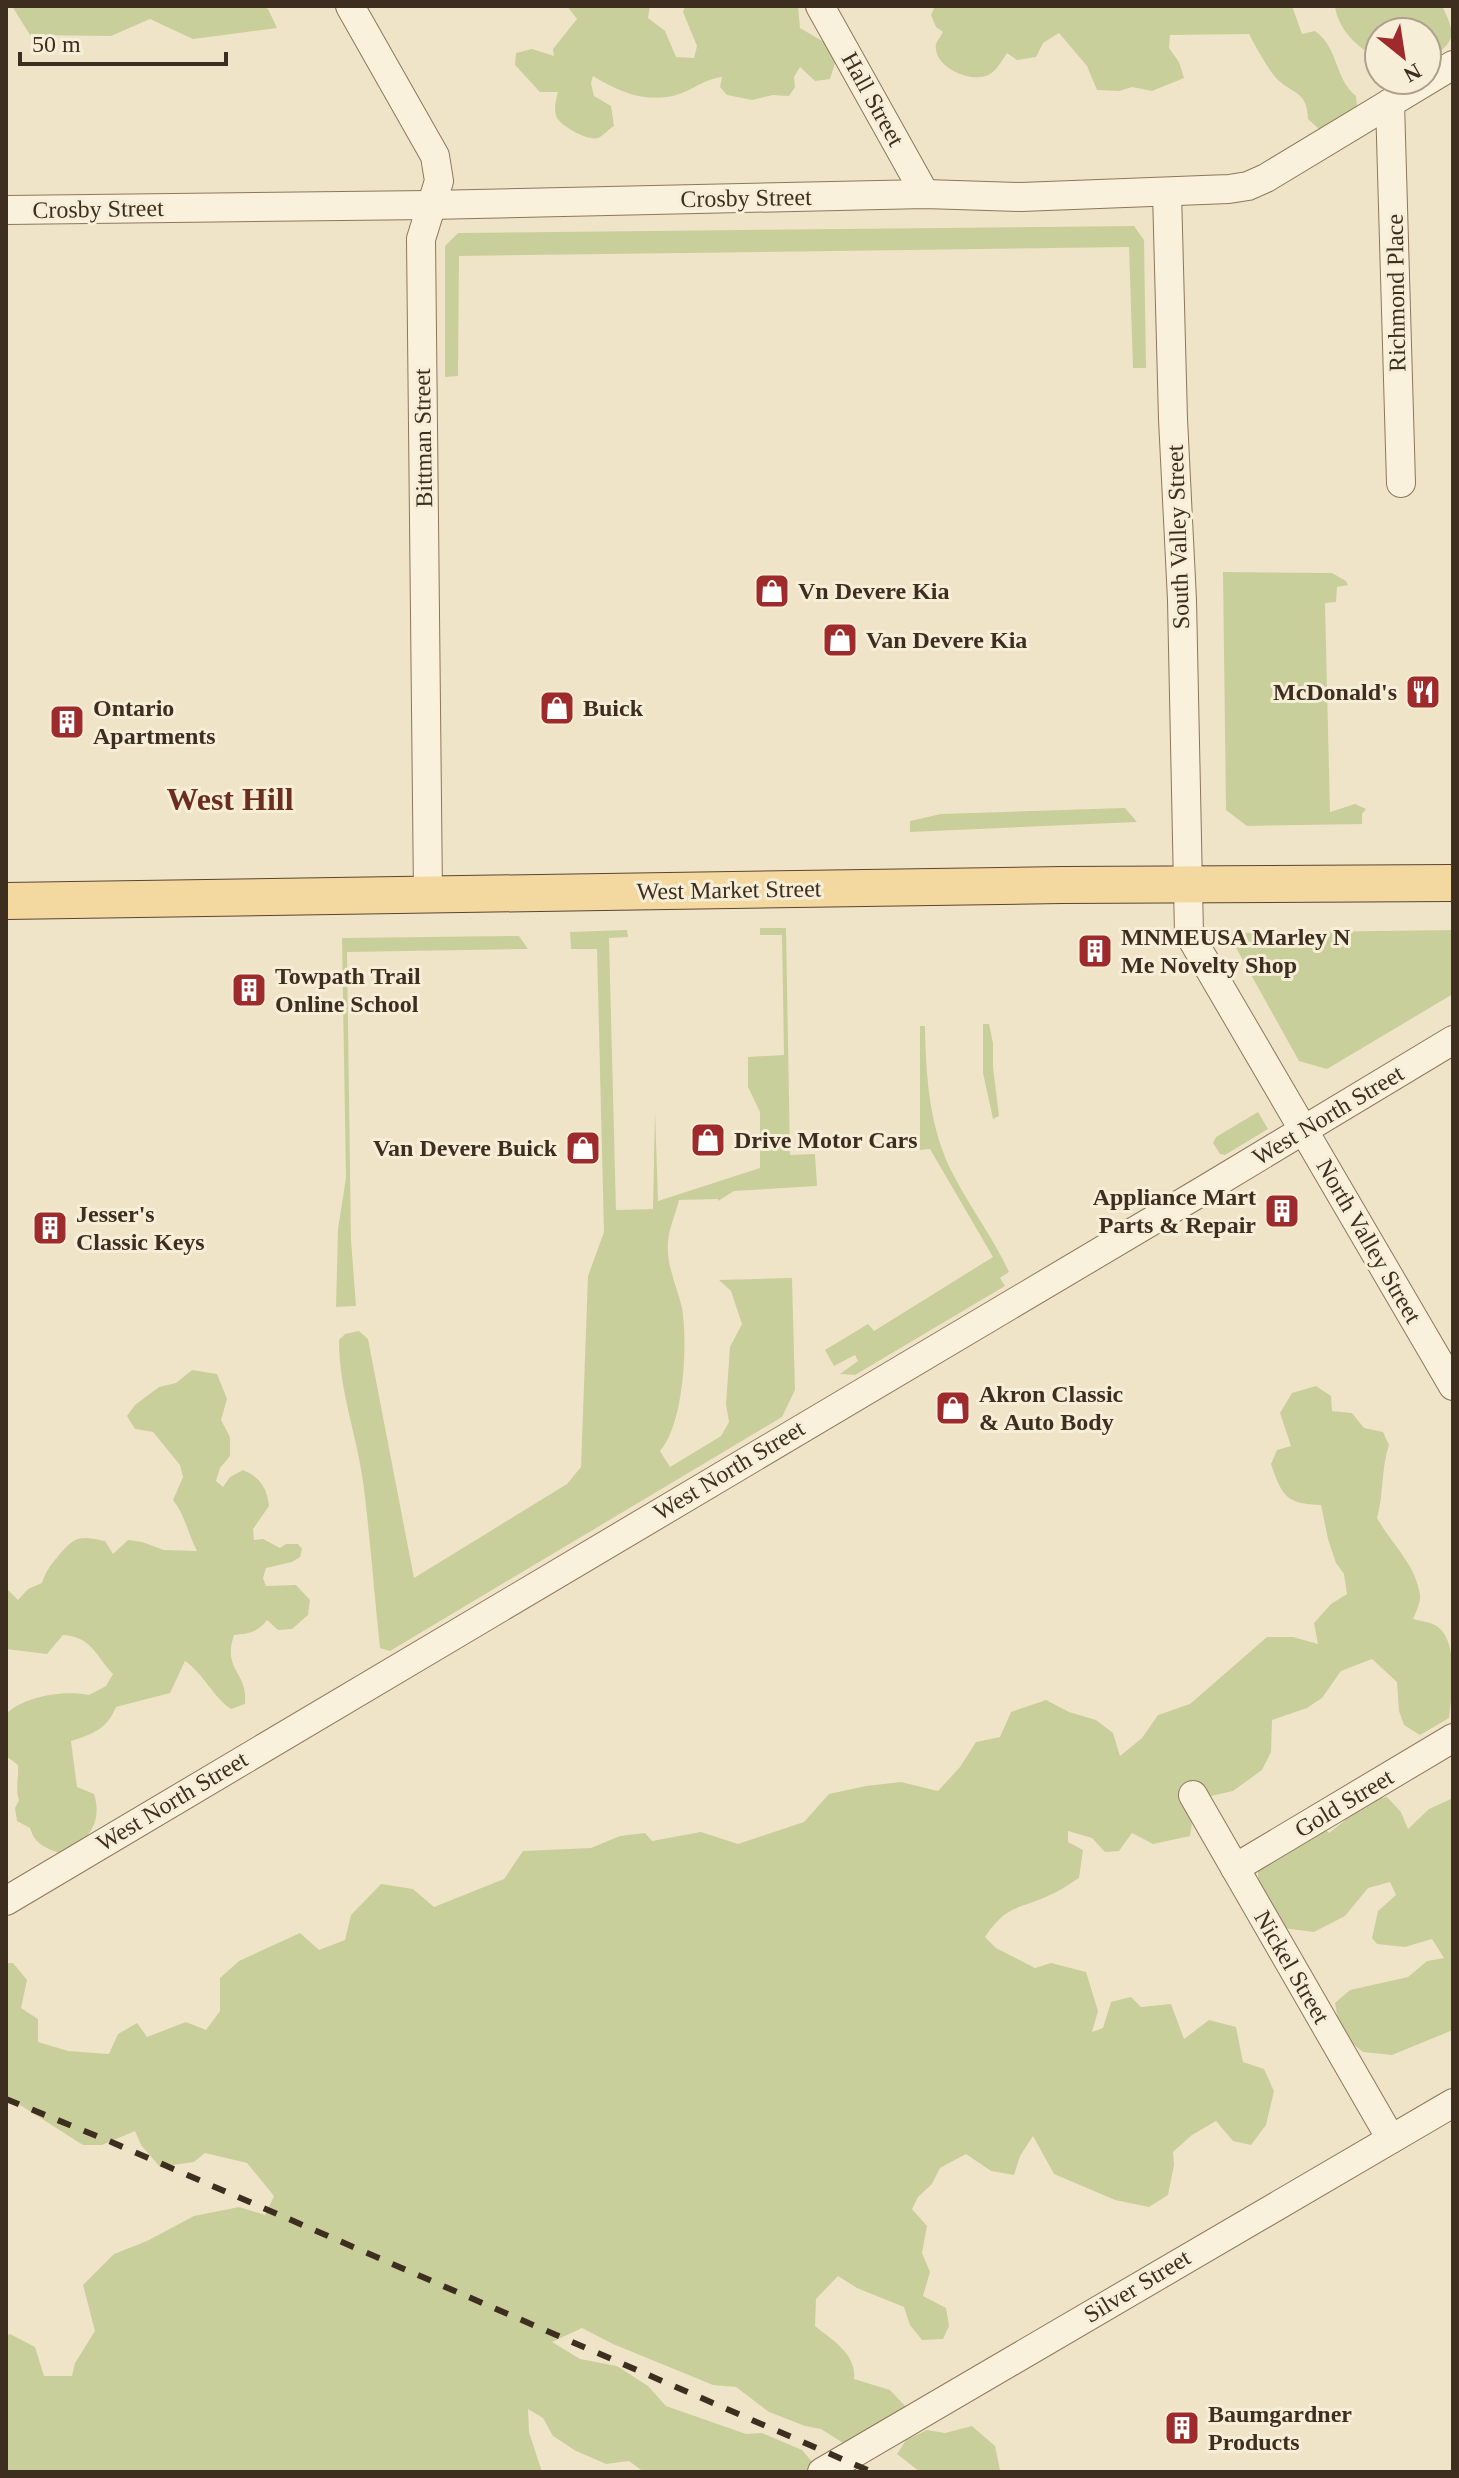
<svg xmlns="http://www.w3.org/2000/svg" width="1459" height="2478" font-family="'Times New Roman',serif">
  <style>
    .green { fill: #c9cf9b }
    .lines { fill: none; stroke-linecap: round; stroke-linejoin: round }
    .minor-casing { stroke: #8d765c; stroke-width: 30 }
    .major-casing { stroke: #5b4430; stroke-width: 38 }
    .minor { stroke: #faf1dc; stroke-width: 28 }
    .major { stroke: #f3d9a0; stroke-width: 36 }
    .rail { stroke: #3d2e20; stroke-width: 6; stroke-dasharray: 14 14; stroke-linecap: butt }
    .labels { text-anchor: middle; dominant-baseline: central; stroke-width: 6; stroke-linejoin: round; paint-order: stroke }
    .street-label { font-size: 24px; fill: #3d2e20; stroke: #f7eed8 }
    .poi-label { font-size: 24px; font-weight: bold; fill: #3d2e20; stroke: #f7eed8; text-anchor: start }
    .district-label { font-size: 32px; font-weight: bold; fill: #6b2e1e; stroke: #f7eed8 }
  </style>
  <rect width="100%" height="100%" fill="#f0e4c8"/>
  <g class="green">
    <polygon points="12,6 261,6 268,9 277,28 193,39 150,19 111,36 30,35"/>
    <path d="M567 6H650L648 18 665 31 676 57 694 58 697 46 683 12 685 6H798L800 28 824 42 836 60 830 79 815 81 800 67 794 77 795 87 789 96 773 95 752 100 727 95 720 87 722 77C706 79 697 87 682 93 651 105 620 93 593 76L591 83 594 96 611 106 614 126C609 129 603 136 598 138 587 141 563 127 557 118 553 110 556 100 558 92H540L515 65 516 53 532 49 554 56 553 49 577 19Z"/>
    <path d="M935 6H1292L1302 34 1315 31C1339 48 1334 78 1356 96L1357 106 1344 117 1320 130 1308 119C1307 91 1294 95 1277 79 1271 74 1254 44 1249 34L1170 35 1169 48 1179 62 1184 78 1152 91 1132 87 1119 91 1097 90 1087 66 1059 33 1043 43 1036 57 1017 60 1007 53C1003 59 997 70 990 74 973 85 932 67 936 44 937 41 942 34 943 32L936 27 931 15Z"/>
    <path d="M1335 6H1442C1457 36 1456 42 1427 60V32H1379V59C1358 48 1338 30 1335 6Z"/>
    <polygon points="1134,226 1144,240 1146,368 1133,368 1129,247 459,256 458,376 445,377 445,246 458,233"/>
    <polygon points="1223,572 1332,573 1346,581 1348,585 1337,587 1336,602 1325,603 1330,812 1355,804 1366,809 1362,814 1362,824 1247,826 1226,810"/>
    <polygon points="1125,808 1137,822 910,832 910,821 941,814"/>
    <path d="M760 928H786L790 1155 815 1154 817 1186 734 1191 718 1201V1199L679 1200C676 1213 669 1228 668 1242 666 1265 677 1286 682 1308 688 1343 684 1424 660 1451L670 1467 721 1436 729 1422 726 1404 730 1347 742 1324 731 1291 719 1280 792 1278 795 1390 782 1417 390 1651 380 1648C374 1592 370 1536 363 1481 356 1432 339 1390 339 1340L345 1334 359 1331 368 1339 414 1578 567 1484 581 1467 588 1276 604 1232 597 949H571L570 932 627 930 628 937 609 938 616 1210 653 1209 655 1110 658 1201 760 1168V1112L748 1087V1057L784 1055 782 935H760Z"/>
    <polygon points="1453,930 1453,994 1327,1069 1299,1061 1230,937 1234,933"/>
    <polygon points="519,936 528,949 347,952 351,1240 356,1306 336,1307 338,1229 346,1178 342,938"/>
    <polygon points="983,1024 989,1024 993,1043 993,1067 999,1116 993,1119 983,1073"/>
    <path d="M920 1026H925C926 1077 929 1129 954 1176 971 1209 994 1239 1009 1272L1000 1278 1005 1286 855 1375 840 1374 858 1361 855 1355 834 1366 825 1350 868 1324 874 1331 993 1257 930 1149 920 1150Z"/>
    <polygon points="1258,1112 1268,1129 1225,1155 1220,1154 1213,1143 1216,1137"/>
    <path d="M192 1370 217 1374 227 1399 221 1420 230 1437V1456L220 1468 216 1481 223 1487 230 1477 243 1470C260 1477 267 1488 269 1506L253 1529 254 1540 263 1539 280 1548 286 1544H298L302 1549 300 1557 292 1562 266 1568 263 1578 266 1586 296 1585 310 1600 308 1615 292 1629 278 1630 267 1620C258 1632 249 1634 234 1635 222 1671 248 1671 245 1704L231 1709C212 1696 204 1674 185 1661L170 1693 116 1707C107 1729 93 1734 71 1741L77 1787 94 1794C103 1822 88 1842 63 1854 47 1849 35 1845 30 1828L17 1821 15 1808 19 1800C15 1788 19 1778 18 1765L6 1756V1714C25 1696 64 1690 89 1695L106 1686 113 1674C95 1655 92 1637 63 1635L47 1654 6 1649V1588L18 1600 28 1589 42 1583C46 1570 51 1565 59 1555 76 1535 80 1536 105 1541L113 1554 128 1540 142 1542 164 1550 197 1551C188 1534 185 1515 173 1500L183 1477 180 1465 153 1432 135 1429 127 1416 135 1405 159 1387 176 1383Z"/>
    <path d="M1316 1386 1331 1396 1332 1411 1352 1413 1364 1428 1383 1432 1389 1445C1381 1469 1384 1493 1377 1518 1391 1543 1416 1565 1420 1595 1421 1602 1416 1612 1413 1619 1420 1621 1432 1622 1438 1627 1459 1643 1452 1694 1449 1718L1420 1735 1404 1725 1399 1711 1397 1682 1372 1659 1341 1671 1322 1698 1307 1708 1272 1720 1271 1752 1262 1770 1233 1791 1206 1797 1194 1809 1190 1836 1153 1844 1132 1833 1119 1851 1105 1852 1092 1838 1068 1831V1842L1083 1850 1079 1878C1069 1884 1060 1891 1050 1895 1018 1910 1007 1904 985 1937L996 1948 1035 1968 1051 1963 1086 1972 1098 2011 1092 2032 1103 2028 1111 2002 1131 1997 1141 2007 1171 2004 1184 2039 1209 2020 1236 2027 1243 2062 1264 2069 1274 2091 1266 2125 1251 2145 1233 2141 1216 2121 1192 2135 1173 2152 1174 2165 1168 2195 1149 2207 1115 2200 1054 2174 1033 2136 1020 2156 1014 2175 991 2171 966 2154 940 2168 932 2184 918 2197 912 2209 927 2226 922 2253 930 2272 923 2296 946 2308 949 2326 943 2339 922 2340 910 2325 904 2307 857 2288 838 2276 816 2299 815 2326C832 2340 857 2354 854 2379L890 2390 908 2409 851 2448 821 2429 805 2426 769 2412 736 2387 713 2385 613 2344 582 2328 552 2342 580 2359 617 2366 648 2386 666 2406 746 2434 762 2433 802 2450 821 2472H644L629 2461 606 2464 576 2451 553 2436 543 2418 528 2409 529 2432 542 2472H6V2335L10 2334 35 2347 44 2376H72L75 2363 95 2331 83 2285 114 2254 147 2241 194 2216 239 2207 265 2215 274 2196 247 2163 205 2153 194 2162 160 2167 141 2145 135 2131 102 2145H83L6 2096V1963H13L27 1980 21 2008 38 2019V2042L68 2051 109 2054 118 2034 137 2023 147 2037 186 2022 206 2030 220 2011V1978L239 1961 300 1933 319 1950 345 1940 351 1915 381 1884 413 1889 434 1907 504 1879 523 1851 591 1848 620 1836 645 1833 652 1841 701 1832 738 1844 804 1822 829 1794 866 1786 901 1782 938 1791 960 1767 976 1742 1000 1737 1011 1712 1046 1700 1069 1712 1096 1720 1113 1733 1120 1756 1142 1738 1158 1715 1190 1704 1267 1637H1293L1318 1644 1314 1623 1331 1604 1347 1594 1344 1574 1336 1563 1328 1539 1321 1505C1286 1504 1282 1496 1271 1464L1277 1450 1291 1446 1280 1413 1292 1393Z"/>
    <polygon points="1387,1797 1401,1812 1408,1829 1429,1809 1453,1798 1453,2030 1392,2055 1363,2052 1353,2044 1339,2025 1335,2003 1350,1990 1408,1977 1427,1961 1444,1958 1432,1939 1405,1947 1377,1944 1372,1938 1378,1911 1396,1895 1390,1882 1368,1888 1345,1916 1314,1932 1283,1928 1259,1903 1258,1872 1261,1858 1323,1827 1329,1833 1343,1822 1358,1802"/>
    <polygon points="972,2426 995,2446 1000,2470 1023,2472 920,2472 897,2454 906,2440 927,2430 945,2433"/>
  </g>
  <g class="lines">
    <defs>
      <g id="minor">
        <polyline points="350,6 435,156 439,181 421,239 428,895"/>
        <polyline points="820,6 925,194"/>
        <polyline points="1390,103 1401,483"/>
        <polyline points="1167,192 1173,419 1182,600 1189,934 1453,1386"/>
        <polyline points="6,210 430,205 925,194 1021,197 1229,189 1248,186 1266,178 1453,65"/>
        <polyline points="1193,1795 1391,2139"/>
        <polyline points="1235,1868 1453,1738"/>
        <polyline points="6,1901 1204,1190 1453,1040"/>
        <polyline points="822,2472 1453,2103"/>
      </g>
      <polyline id="major" points="6,901 1062,885 1453,883"/>
    </defs>
    <use href="#minor" class="minor-casing"/>
    <use href="#major" class="major-casing"/>
    <use href="#minor" class="minor"/>
    <use href="#major" class="major"/>
    <polyline class="rail" points="6,2099 109,2141 872,2472"/>
  </g>
  <defs>
    <symbol id="shop-square" viewBox="-11 -11 22 22"><rect x="-9" y="-9" width="18" height="18" rx="4" fill="#9e2a2b" stroke="#f7eed8"/><path d="M-5-2.5h2.3a2.7 3.5 0 0 1 5.4 0H5L5.5 6h-11ZM-1.5-2.5h3a1.5 2.3 0 0 0-3 0Z" fill="#fff"/></symbol>
    <symbol id="restaurant-square" viewBox="-11 -11 22 22"><rect x="-9" y="-9" width="18" height="18" rx="4" fill="#9e2a2b" stroke="#f7eed8"/><path d="M-5-6h1v4h1v-4h1v4h1v-4h1v5L-1.5 .5V6h-2V.5L-5-1ZM5-6V6H3V1.5H1.5Q1.5-4 5-6Z" fill="#fff"/></symbol>
    <symbol id="building-square" viewBox="-11 -11 22 22"><rect x="-9" y="-9" width="18" height="18" rx="4" fill="#9e2a2b" stroke="#f7eed8"/><path d="M-4-6H4V6H1V3H-1V6H-4ZM-2.5-4.3h1.7v1.8h-1.7ZM.8-4.3h1.7v1.8H.8ZM-2.5-1h1.7V.8h-1.7ZM.8-1h1.7V.8H.8Z" fill="#fff"/></symbol>
  </defs>
  <g fill-rule="evenodd">
    <use href="#shop-square" x="752" y="571" width="40" height="40"/>
    <use href="#shop-square" x="820" y="620" width="40" height="40"/>
    <use href="#restaurant-square" x="1403" y="672" width="40" height="40"/>
    <use href="#shop-square" x="537" y="688" width="40" height="40"/>
    <use href="#building-square" x="47" y="702" width="40" height="40"/>
    <use href="#building-square" x="1075" y="931" width="40" height="40"/>
    <use href="#building-square" x="229" y="970" width="40" height="40"/>
    <use href="#shop-square" x="688" y="1120" width="40" height="40"/>
    <use href="#shop-square" x="563" y="1128" width="40" height="40"/>
    <use href="#building-square" x="1262" y="1191" width="40" height="40"/>
    <use href="#building-square" x="30" y="1208" width="40" height="40"/>
    <use href="#shop-square" x="933" y="1388" width="40" height="40"/>
    <use href="#building-square" x="1162" y="2408" width="40" height="40"/>
  </g>
  <g class="labels">
    <g class="street-label">
      <text transform="translate(873 99) rotate(61)">Hall Street</text>
      <text transform="translate(746 198) rotate(-1)">Crosby Street</text>
      <text transform="translate(98 209) rotate(-1)">Crosby Street</text>
      <text transform="translate(1396 293) rotate(-91)">Richmond Place</text>
      <text transform="translate(423 438) rotate(-91)">Bittman Street</text>
      <text transform="translate(1178 537) rotate(-92)">South Valley Street</text>
      <text transform="translate(729 890) rotate(-1)">West Market Street</text>
      <text transform="translate(1328 1115) rotate(-31)">West North Street</text>
      <text transform="translate(1369 1241) rotate(60)">North Valley Street</text>
      <text transform="translate(729 1470) rotate(-31)">West North Street</text>
      <text transform="translate(172 1801) rotate(-31)">West North Street</text>
      <text transform="translate(1344 1803) rotate(-31)">Gold Street</text>
      <text transform="translate(1292 1967) rotate(60)">Nickel Street</text>
      <text transform="translate(1137 2286) rotate(-31)">Silver Street</text>
    </g>
    <g class="poi-label">
      <text x="798" y="591">Vn Devere Kia</text>
      <text x="866" y="640">Van Devere Kia</text>
      <text x="1397" y="692" text-anchor="end">McDonald's</text>
      <text x="93" y="708">Ontario<tspan x="93" dy="28">Apartments</tspan></text>
      <text x="583" y="708">Buick</text>
      <text x="1121" y="937">MNMEUSA Marley N<tspan x="1121" dy="28">Me Novelty Shop</tspan></text>
      <text x="275" y="976">Towpath Trail<tspan x="275" dy="28">Online School</tspan></text>
      <text x="734" y="1140">Drive Motor Cars</text>
      <text x="557" y="1148" text-anchor="end">Van Devere Buick</text>
      <text x="1256" y="1197" text-anchor="end">Appliance Mart<tspan x="1256" dy="28">Parts &amp; Repair</tspan></text>
      <text x="76" y="1214">Jesser's<tspan x="76" dy="28">Classic Keys</tspan></text>
      <text x="979" y="1394">Akron Classic<tspan x="979" dy="28">&amp; Auto Body</tspan></text>
      <text x="1208" y="2414">Baumgardner<tspan x="1208" dy="28">Products</tspan></text>
    </g>
    <g class="district-label">
      <text x="230" y="799">West Hill</text>
    </g>
  </g>
  <rect width="1459" height="2478" fill="none" stroke="#3d2e20" stroke-width="16"/>
  <g transform="translate(1403 56) rotate(150)"><circle r="38" fill="#f7eed8" stroke="#ada18e" stroke-width="2"/>
  <path d="M0-6L14 30L0 20L-14 30Z" fill="#9e2a2b"/>
  <text y="-12" font-size="22" font-weight="bold" text-anchor="middle" fill="#3d2e20">N</text>
  </g>
  <path d="M20 52v12h206v-12" fill="none" stroke="#3d2e20" stroke-width="4"/>
  <text x="32" y="52" font-size="24" fill="#3d2e20" stroke="#f7eed8" stroke-width="6" paint-order="stroke">50 m</text>
</svg>
